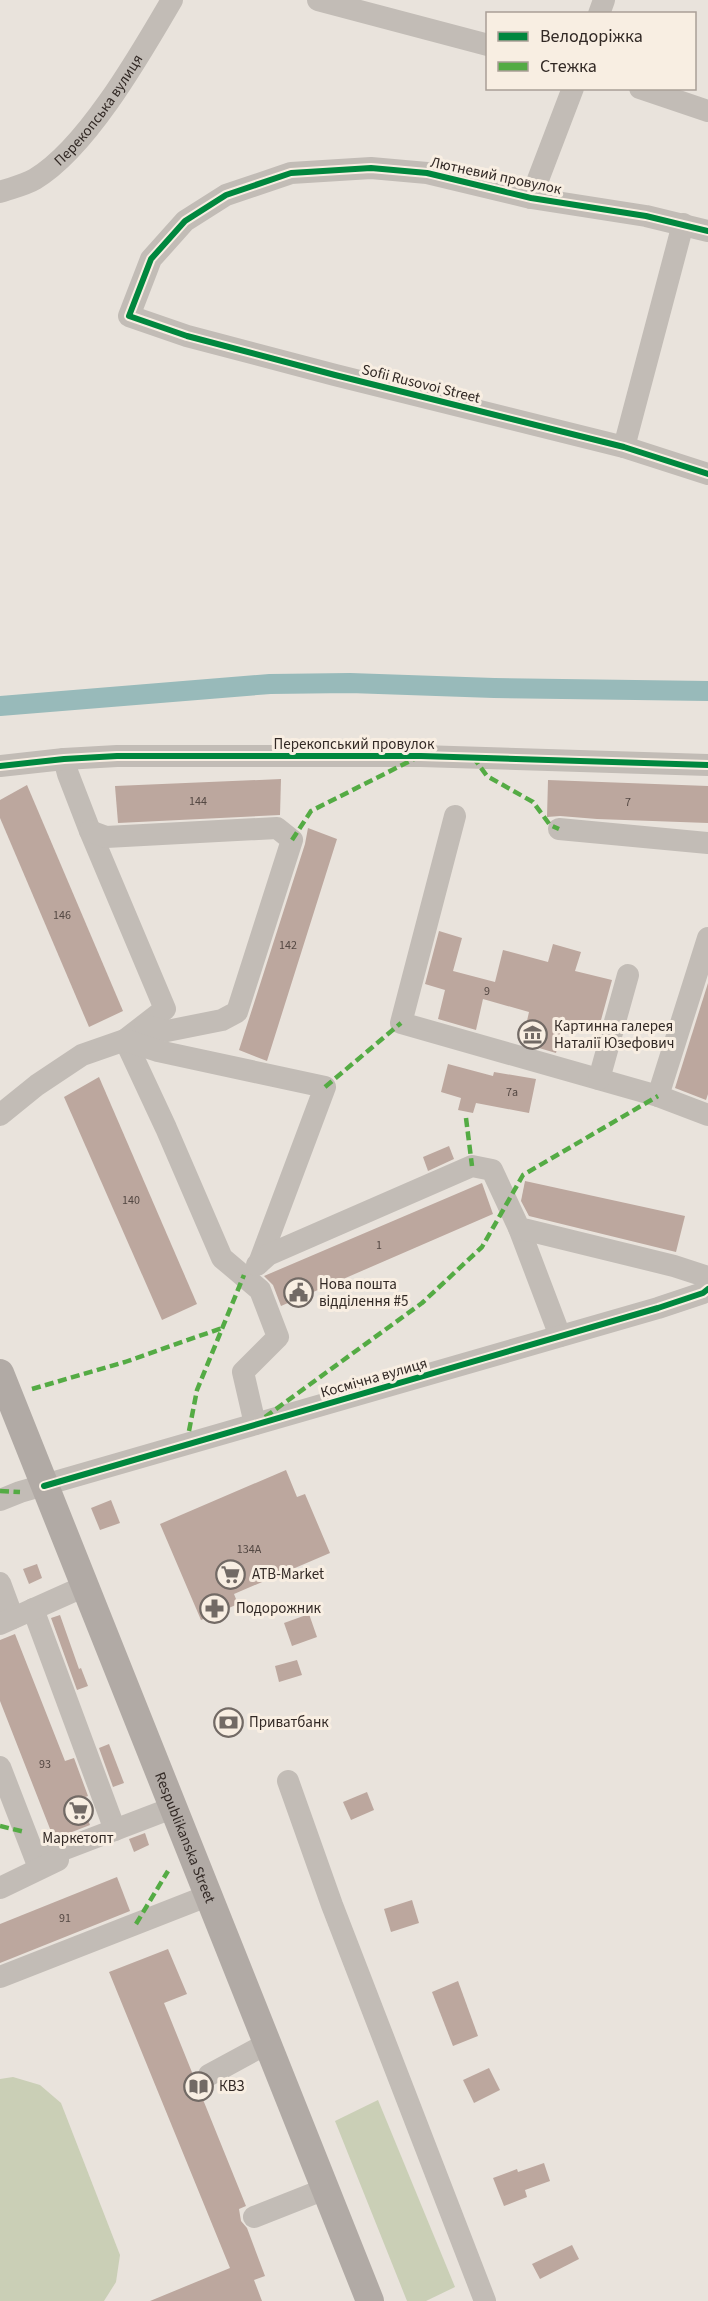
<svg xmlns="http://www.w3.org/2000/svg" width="708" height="2301" font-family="'Source Sans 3',sans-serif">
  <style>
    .green { fill: #cacfb6 }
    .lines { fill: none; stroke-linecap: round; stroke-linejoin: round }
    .canal { stroke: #98baba; stroke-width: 20 }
    .building { fill: #bca79e }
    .minor { stroke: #c2bcb6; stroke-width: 22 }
    .major { stroke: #b1aaa5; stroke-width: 28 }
    .quiet { stroke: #54ab44; stroke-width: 4.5; stroke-dasharray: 9 4.5; stroke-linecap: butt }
    .cycleway-casing { stroke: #f8eee2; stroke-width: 10 }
    .cycleway { stroke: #00873e; stroke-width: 6 }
    .labels { text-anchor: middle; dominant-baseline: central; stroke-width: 6; stroke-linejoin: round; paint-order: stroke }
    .number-label { font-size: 12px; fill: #544843 }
    .street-label { font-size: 15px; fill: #322925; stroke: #f8eee2 }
    .poi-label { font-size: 15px; fill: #322925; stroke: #f8eee2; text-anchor: start }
  </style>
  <rect width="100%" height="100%" fill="#e9e3dc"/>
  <g class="green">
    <polygon points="13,2077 40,2085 61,2103 120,2255 116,2282 104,2301 0,2301 0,2079"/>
    <polygon points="378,2100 455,2287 426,2301 407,2301 335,2121"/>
  </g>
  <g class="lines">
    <polyline class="canal" points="0,706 270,684 350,683 494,688 708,691"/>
  </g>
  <g class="building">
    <polygon points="281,779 280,815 118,823 115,786"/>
    <polygon points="548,780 708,786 708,823 597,819 560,816 547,817"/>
    <polygon points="27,785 123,1011 89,1027 0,818 0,800"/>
    <polygon points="308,828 337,839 267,1061 239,1050 305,844"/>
    <polygon points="439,931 462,938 453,971 495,982 503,950 548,962 553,944 581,952 575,971 612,980 598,1031 563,1022 556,1053 522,1043 529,1012 483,999 476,1030 438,1019 445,990 425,984"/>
    <polygon points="708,983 708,1094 706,1100 675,1088"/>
    <polygon points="448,1064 493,1076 494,1072 536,1079 529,1113 476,1103 473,1113 458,1110 461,1098 441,1092"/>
    <polygon points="99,1077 197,1304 162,1320 64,1097"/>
    <polygon points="449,1146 454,1159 428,1171 423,1157"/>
    <polygon points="525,1181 685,1216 676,1252 529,1216 521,1201"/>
    <polygon points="482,1183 493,1214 281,1306 273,1285 264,1276"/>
    <polygon points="286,1470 297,1497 305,1494 330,1553 234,1594 238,1604 201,1620 160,1524"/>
    <polygon points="111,1500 120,1523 100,1530 91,1508"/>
    <polygon points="37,1564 42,1578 29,1584 23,1569"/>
    <polygon points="309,1614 317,1637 292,1646 284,1623"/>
    <polygon points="60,1615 79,1669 81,1668 88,1686 77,1690 51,1618"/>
    <polygon points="15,1634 65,1761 74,1758 88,1796 80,1799 90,1825 54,1839 0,1701 0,1640"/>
    <polygon points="297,1660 302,1675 279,1682 275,1666"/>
    <polygon points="109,1744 124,1783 113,1787 99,1748"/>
    <polygon points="367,1792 374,1810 351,1820 343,1802"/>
    <polygon points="145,1833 149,1845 134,1852 129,1839"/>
    <polygon points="117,1877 130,1911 0,1963 0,1924"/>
    <polygon points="412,1900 419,1923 391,1932 384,1909"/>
    <polygon points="168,1949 187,1994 164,2003 246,2206 239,2209 241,2221 247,2228 265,2276 254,2280 262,2301 150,2301 230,2268 109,1972"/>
    <polygon points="458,1981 478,2036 453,2046 432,1992"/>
    <polygon points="489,2068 500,2090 474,2103 463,2080"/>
    <polygon points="544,2163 550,2181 525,2190 527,2197 504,2206 493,2178 517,2169 518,2172"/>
    <polygon points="572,2245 579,2259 540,2279 532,2264"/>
  </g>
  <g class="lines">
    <g class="minor">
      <polyline points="318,0 488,45"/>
      <polyline points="599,14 604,0"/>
      <polyline points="640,88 708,111"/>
      <path id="s1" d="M0 192C11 188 25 185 35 179 87 148 141 53 172 0"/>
      <polyline points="531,198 573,88"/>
      <polyline points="708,231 646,216 531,198 427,173 371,168 291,173 226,195 185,221 151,259 129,316 187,336 335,375 624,447 708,474"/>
      <polyline points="624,447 683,224"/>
      <polyline points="64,759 68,774 90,831 165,1009 125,1040 166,1128 222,1258 260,1290 278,1337 243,1372 255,1424"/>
      <polyline points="0,766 64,759 117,756 421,756 708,765"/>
      <polyline points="455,816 401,1023 658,1096"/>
      <polyline points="559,829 708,843"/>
      <polyline points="90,831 106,837 277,828 292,840 237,1012 222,1020 167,1031 145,1026"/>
      <polyline points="708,938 658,1096 708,1115"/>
      <polyline points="599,1079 628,975"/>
      <polyline points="0,1115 37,1085 82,1055 125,1040 158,1051 325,1087 259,1263"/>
      <polyline points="519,1228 560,1336"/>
      <polyline points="257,1265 268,1255 472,1166 492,1170 519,1228 674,1266 708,1277"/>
      <polyline points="0,1500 20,1492 658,1308 703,1293 708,1289"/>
      <polyline points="0,1583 13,1618"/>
      <polyline points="33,1609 115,1830"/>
      <polyline points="0,1624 85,1586"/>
      <polyline points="0,1767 36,1860 172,1808"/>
      <polyline points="288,1781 332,1905 485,2301"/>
      <polyline points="0,1888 58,1860"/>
      <polyline points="0,1977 207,1896"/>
      <polyline points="209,2075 266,2044"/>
      <polyline points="254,2217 325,2189"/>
    </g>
    <path class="major" id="s2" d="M0 1373 370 2301"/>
    <g class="quiet">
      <polyline points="473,757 487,776 533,802 550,825 559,829"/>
      <polyline points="292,840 311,811 414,759"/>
      <polyline points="325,1087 401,1023"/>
      <polyline points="466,1118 472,1166"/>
      <polyline points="32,1389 125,1362 222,1328"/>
      <polyline points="265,1417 422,1303 482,1247 523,1175 658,1096"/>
      <polyline points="189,1431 197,1390 244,1275"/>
      <polyline points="0,1491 20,1492"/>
      <polyline points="0,1826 25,1832"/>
      <polyline points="136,1924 168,1871"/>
    </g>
    <defs>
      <g id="cycleway">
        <polyline points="708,231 646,216 531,198 427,173 371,168 291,173 226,195 185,221 151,259 129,316 187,336 335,375 624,447 708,474"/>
        <polyline points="0,766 64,759 117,756 421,756 708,765"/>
        <polyline points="44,1486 658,1308 703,1293 708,1289"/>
      </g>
    </defs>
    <use href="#cycleway" class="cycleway-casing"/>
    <use href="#cycleway" class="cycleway"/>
  </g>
  <defs>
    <symbol id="museum-ring" viewBox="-11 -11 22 22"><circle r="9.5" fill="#f8eee2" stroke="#726a65" stroke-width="1.5"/><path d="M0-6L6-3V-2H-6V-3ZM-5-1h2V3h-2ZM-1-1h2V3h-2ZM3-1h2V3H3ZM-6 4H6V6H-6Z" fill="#726a65"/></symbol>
    <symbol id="civic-ring" viewBox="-11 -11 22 22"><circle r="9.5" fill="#f8eee2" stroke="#726a65" stroke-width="1.5"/><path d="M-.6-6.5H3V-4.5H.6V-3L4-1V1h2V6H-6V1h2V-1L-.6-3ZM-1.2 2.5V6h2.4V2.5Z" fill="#726a65"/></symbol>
    <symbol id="supermarket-ring" viewBox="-11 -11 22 22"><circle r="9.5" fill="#f8eee2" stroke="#726a65" stroke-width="1.5"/><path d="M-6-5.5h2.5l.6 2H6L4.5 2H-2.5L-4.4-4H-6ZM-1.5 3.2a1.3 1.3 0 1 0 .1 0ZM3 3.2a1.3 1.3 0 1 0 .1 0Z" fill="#726a65"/></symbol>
    <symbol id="pharmacy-ring" viewBox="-11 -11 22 22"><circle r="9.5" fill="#f8eee2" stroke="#726a65" stroke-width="1.5"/><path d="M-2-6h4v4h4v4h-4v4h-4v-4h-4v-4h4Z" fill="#726a65"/></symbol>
    <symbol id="bank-ring" viewBox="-11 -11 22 22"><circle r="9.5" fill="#f8eee2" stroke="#726a65" stroke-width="1.5"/><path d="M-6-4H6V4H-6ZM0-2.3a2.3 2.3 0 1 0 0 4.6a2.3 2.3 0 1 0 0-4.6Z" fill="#726a65"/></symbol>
    <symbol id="library-ring" viewBox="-11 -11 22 22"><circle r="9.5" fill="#f8eee2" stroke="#726a65" stroke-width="1.5"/><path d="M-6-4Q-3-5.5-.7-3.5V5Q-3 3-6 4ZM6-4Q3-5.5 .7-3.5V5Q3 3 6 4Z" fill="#726a65"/></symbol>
  </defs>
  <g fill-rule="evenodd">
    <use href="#museum-ring" x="516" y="1018" width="33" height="33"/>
    <use href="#civic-ring" x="282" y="1276" width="33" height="33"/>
    <use href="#supermarket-ring" x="214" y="1558" width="33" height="33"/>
    <use href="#pharmacy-ring" x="198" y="1592" width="33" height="33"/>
    <use href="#bank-ring" x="212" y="1706" width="33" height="33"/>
    <use href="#supermarket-ring" x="62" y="1794" width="33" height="33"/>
    <use href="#library-ring" x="182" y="2070" width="33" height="33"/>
  </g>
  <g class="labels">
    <g class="number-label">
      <text x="198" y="801">144</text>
      <text x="628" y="802">7</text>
      <text x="62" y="915">146</text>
      <text x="288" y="945">142</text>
      <text x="487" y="991">9</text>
      <text x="512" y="1092">7а</text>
      <text x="131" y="1200">140</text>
      <text x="379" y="1245">1</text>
      <text x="249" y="1549">134А</text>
      <text x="45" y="1764">93</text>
      <text x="65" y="1918">91</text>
    </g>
    <g class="street-label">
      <text stroke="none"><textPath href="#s1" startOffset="132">Перекопська вулиця</textPath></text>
      <text transform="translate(496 176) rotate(12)">Лютневий провулок</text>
      <text transform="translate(421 384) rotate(14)">Sofii Rusovoi Street</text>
      <text x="354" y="744">Перекопський провулок</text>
      <text transform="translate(374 1378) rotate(-16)">Космічна вулиця</text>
      <text stroke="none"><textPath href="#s2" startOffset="500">Respublikanska Street</textPath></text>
    </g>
    <g class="poi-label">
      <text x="554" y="1026">Картинна галерея<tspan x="554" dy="17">Наталії Юзефович</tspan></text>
      <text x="319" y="1284">Нова пошта<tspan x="319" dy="17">відділення #5</tspan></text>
      <text x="252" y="1574">ATB-Market</text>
      <text x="236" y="1608">Подорожник</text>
      <text x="249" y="1722">Приватбанк</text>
      <text x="78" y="1838" text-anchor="middle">Маркетопт</text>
      <text x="219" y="2086">КВЗ</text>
    </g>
  </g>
  <rect x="486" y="12" width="210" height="78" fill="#f8eee2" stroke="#a99f96" stroke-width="1.5"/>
  <rect x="498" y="32" width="30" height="9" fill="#00873e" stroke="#a99f96" stroke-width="1.5"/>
  <text x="540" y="42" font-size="18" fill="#322925">Велодоріжка</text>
  <rect x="498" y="62" width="30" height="9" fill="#54ab44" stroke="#a99f96" stroke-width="1.5"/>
  <text x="540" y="72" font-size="18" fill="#322925">Стежка</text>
</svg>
